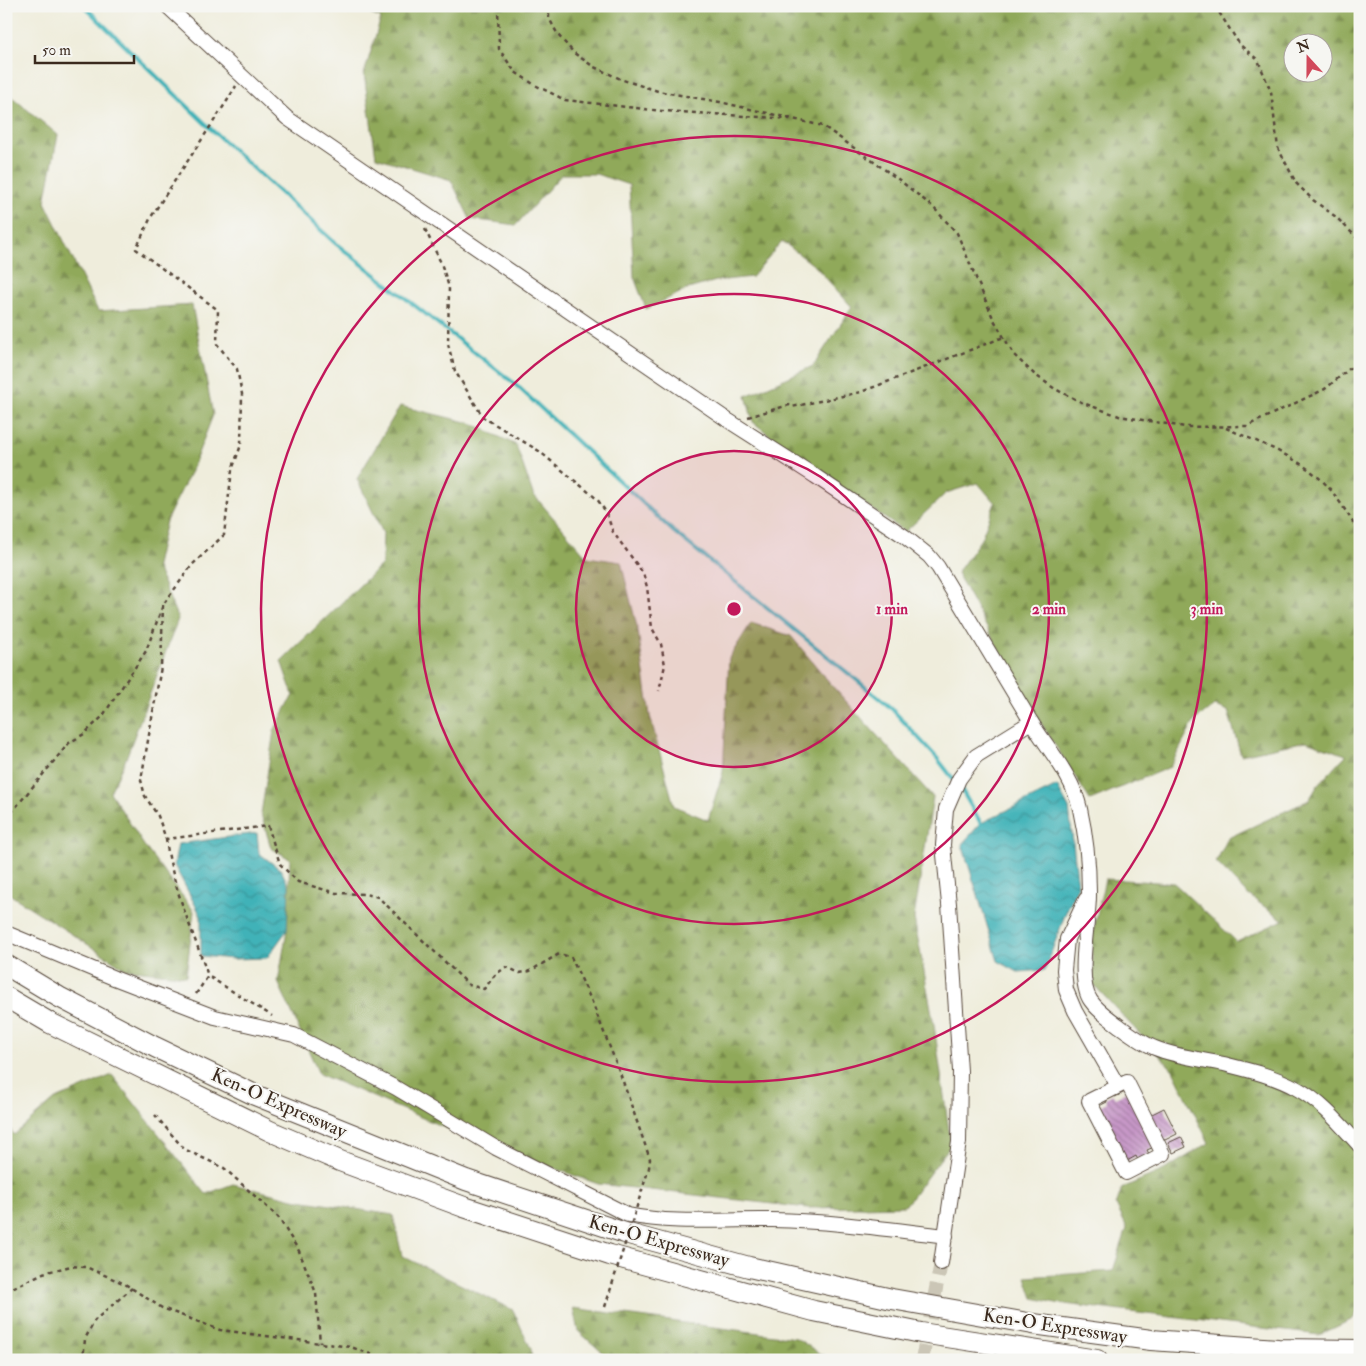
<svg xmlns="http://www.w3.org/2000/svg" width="1366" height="1366" font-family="'IM FELL Double Pica',serif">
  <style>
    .forest { fill: url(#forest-firs); stroke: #666a3c; fill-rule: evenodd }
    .water { fill: url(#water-waves); stroke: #3e6e6b }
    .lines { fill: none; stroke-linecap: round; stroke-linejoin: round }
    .stream { stroke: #41b2b8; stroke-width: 4 }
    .building { fill: url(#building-back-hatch) }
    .minor-tunnel { stroke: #cbc6b6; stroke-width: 14; stroke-dasharray: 14 7; stroke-linecap: butt }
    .minor-casing { stroke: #56473a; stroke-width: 16 }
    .highway-casing { stroke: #56473a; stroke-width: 22 }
    .path { stroke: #56473a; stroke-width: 2.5; stroke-dasharray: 4 4; stroke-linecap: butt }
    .minor { stroke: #fff; stroke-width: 14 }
    .highway { stroke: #fff; stroke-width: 20 }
    .path-bridge { stroke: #56473a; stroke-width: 2.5; stroke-dasharray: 4 4; stroke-linecap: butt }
    .ring { fill: none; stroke: #c2185b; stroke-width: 2.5 }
    .labels { text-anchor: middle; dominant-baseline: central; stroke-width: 4; stroke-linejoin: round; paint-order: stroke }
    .street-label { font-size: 19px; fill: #3b2a1e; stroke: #f6f6f2 }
    .centre { fill: #c2185b; stroke: #f6f6f2; stroke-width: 2.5 }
    .ring-label { font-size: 15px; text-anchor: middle; font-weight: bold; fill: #c2185b; stroke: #f6f6f2; stroke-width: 4; stroke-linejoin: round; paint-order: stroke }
  </style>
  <defs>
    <pattern id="forest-firs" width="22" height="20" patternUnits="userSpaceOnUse" patternTransform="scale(1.25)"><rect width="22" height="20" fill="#90a95a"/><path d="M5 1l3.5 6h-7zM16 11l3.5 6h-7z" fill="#778a4a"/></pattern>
    <pattern id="water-waves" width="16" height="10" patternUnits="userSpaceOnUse" patternTransform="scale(1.25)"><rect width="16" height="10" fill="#41b2b8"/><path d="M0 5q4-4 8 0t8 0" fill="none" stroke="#389195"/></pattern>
    <pattern id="building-back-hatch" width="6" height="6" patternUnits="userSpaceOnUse" patternTransform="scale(1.25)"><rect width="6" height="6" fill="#c798c8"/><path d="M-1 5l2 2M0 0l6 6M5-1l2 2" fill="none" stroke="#a37ca2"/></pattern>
  </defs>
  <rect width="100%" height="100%" fill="#f6f6f2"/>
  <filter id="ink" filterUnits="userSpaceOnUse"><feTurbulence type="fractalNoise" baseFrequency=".02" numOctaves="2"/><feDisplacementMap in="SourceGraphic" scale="10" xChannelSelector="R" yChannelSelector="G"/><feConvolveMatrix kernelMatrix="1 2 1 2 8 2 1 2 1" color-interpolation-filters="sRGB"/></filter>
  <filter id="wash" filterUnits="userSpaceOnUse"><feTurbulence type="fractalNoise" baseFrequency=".0096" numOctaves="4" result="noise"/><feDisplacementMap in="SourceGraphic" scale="20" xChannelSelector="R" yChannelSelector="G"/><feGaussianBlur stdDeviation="1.12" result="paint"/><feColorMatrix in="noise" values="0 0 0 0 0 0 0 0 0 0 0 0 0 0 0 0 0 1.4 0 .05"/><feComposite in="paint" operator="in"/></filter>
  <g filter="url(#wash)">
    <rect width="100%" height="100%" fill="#efeddc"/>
    <g class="forest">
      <path d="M349 6H1360V1308L1353 1319 1319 1335 1056 1303 1033 1298 1026 1277 1113 1271 1127 1228 1116 1205 1122 1188 1164 1170 1209 1143 1173 1070 1094 985 1091 941 1105 879 1174 883 1237 942 1283 920 1247 894 1216 862 1228 838 1309 800 1318 785 1346 755 1306 741 1241 755 1228 711 1215 706 1195 720 1170 767 1090 800 1027 701 957 573 981 539 995 503 978 483 946 493 905 532 804 462 753 422 746 396 813 366 852 307 816 267 782 241 752 277 716 281 688 289 646 309 634 277 629 185 596 174H562L516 225 470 219 451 180 376 157 364 74 381 18ZM1294 42H1324V72H1294Z"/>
      <polygon points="6,92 58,135 45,202 98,311 192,305 213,415 192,469 166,521 156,565 178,619 125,761 110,792 145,847 194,911 186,976 126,969 6,892"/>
      <polygon points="400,406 471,423 516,445 533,494 587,557 621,562 638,631 650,716 674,806 708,820 723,772 729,658 751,623 791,636 835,689 933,797 914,918 934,1025 951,1145 905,1206 808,1208 598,1184 465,1136 319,1074 278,982 287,930 290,859 271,848 261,814 274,731 293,695 281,661 382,564 383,533 357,479"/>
      <polygon points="112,1075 206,1194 233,1184 293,1199 393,1215 402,1256 513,1310 531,1349 532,1360 6,1360 6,1122 14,1135 54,1100"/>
      <polygon points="573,1308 796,1338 830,1360 611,1360 578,1331"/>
    </g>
    <g class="water">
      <polygon points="1057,786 1069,808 1078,886 1066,912 1045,970 1018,972 998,961 962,844 981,823"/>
      <polygon points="257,833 259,853 281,870 289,886 287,930 267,958 233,959 201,956 201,916 174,865 178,844"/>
    </g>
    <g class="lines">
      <g class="stream">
        <polyline points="84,6 214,132 335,243 515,384 674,532 891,708 937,758 954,780"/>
        <polyline points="960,787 983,827"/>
      </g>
    </g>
    <g id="blocks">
      <g class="building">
        <polygon points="1127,1091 1154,1147 1147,1150 1149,1154 1138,1160 1136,1156 1127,1161 1099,1106 1107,1102 1105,1098 1113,1094 1115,1097"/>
        <polygon points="1164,1108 1177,1134 1161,1142 1148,1116"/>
        <polygon points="1181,1137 1186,1147 1173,1153 1168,1143"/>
      </g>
    </g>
  </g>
  <g filter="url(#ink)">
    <use href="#blocks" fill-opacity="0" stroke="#56473a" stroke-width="1"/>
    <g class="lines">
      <polyline class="minor-tunnel" points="922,1360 941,1263"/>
      <defs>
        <g id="minor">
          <path d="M167 6 287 118 729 421 815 476 904 536 929 556 938 567C969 618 999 669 1030 720 1047 748 1073 776 1080 809 1086 836 1089 864 1089 892 1090 920 1075 979 1091 1001 1098 1011 1109 1018 1118 1025 1129 1033 1142 1043 1155 1048 1177 1057 1201 1059 1224 1064 1248 1070 1274 1076 1296 1088 1322 1102 1340 1124 1360 1146"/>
          <polyline points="1086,899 1067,939 1064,970 1066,990 1075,1011 1118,1086"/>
          <path d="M6 933 114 978 215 1017 294 1035 396 1088 496 1148 628 1215C676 1225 724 1219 772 1220 830 1221 888 1229 946 1236"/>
          <polygon points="1127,1082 1163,1154 1126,1173 1089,1101"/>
          <polyline points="941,1263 959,1142 960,1071 949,904 943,845 946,809 959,779 976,756 1031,722"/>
        </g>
        <g id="highway">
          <polyline points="6,965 59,997 155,1047 255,1095 466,1180 625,1233 749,1267 892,1299 1033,1324 1151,1340 1278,1349 1360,1350"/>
          <polyline points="6,997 50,1023 270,1131 340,1161 464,1207 610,1255 814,1311 921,1333 1097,1360"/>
        </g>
      </defs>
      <use href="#minor" class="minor-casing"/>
      <use href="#highway" class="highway-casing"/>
      <g class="path">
        <polyline points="498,6 499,49 515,72 535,85 565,100 662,111 790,119"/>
        <polyline points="549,6 549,18 558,35 574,53 594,67 623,80 658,91 720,102 823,126 898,179 932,206 957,233 993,318 1014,355 1034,374 1055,389 1083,403 1119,416 1185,427 1247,426 1325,389 1360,360"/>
        <polyline points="1215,6 1240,45 1258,60 1271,92 1278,148 1296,183 1313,200 1336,217 1360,241"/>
        <polyline points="425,229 441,263 449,287 448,344 455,371 483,417 539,451 597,499 606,512 613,532 643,573 647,587 652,628 661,644 665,665 659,691"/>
        <polyline points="748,417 789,405 792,407 861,392 1004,337"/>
        <path d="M1226 428C1257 442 1292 454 1318 477 1334 490 1349 516 1360 534"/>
        <polyline points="163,605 161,667 141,780 145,796 158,816 166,839 268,826 280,864 298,882 336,893 366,894 378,897 469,985 484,989 495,975 506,967 520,973 530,971 559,954 571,957 592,1002 620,1073 650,1159 649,1168"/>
        <polyline points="6,819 69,743 84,734 102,717 146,651 163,605 192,565 224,535 232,470 241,445 242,394 237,369 217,344 218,310 136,249 151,217 227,101 236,86"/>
        <path d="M166 839C172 887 193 931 208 976"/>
        <polyline points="196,994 208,976 272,1016"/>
        <polyline points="6,1074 9,1076 6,1089"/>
        <polyline points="155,1115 184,1149 224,1168 278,1217 299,1251 316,1293 320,1343"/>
        <polyline points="6,1291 43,1273 71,1266 86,1267 125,1284 162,1308 220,1330 351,1347 387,1360"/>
        <polyline points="83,1360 85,1339 95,1320 132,1288"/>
      </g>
      <use href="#minor" class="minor"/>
      <use href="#highway" class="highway"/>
      <polyline class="path-bridge" points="605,1307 649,1168"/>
    </g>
  </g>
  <circle cx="734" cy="609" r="158" fill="#c2185b" fill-opacity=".12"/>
  <g class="ring">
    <circle cx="734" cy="609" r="158"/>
    <circle cx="734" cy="609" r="315"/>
    <circle cx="734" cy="609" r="473"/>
  </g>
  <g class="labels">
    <g class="street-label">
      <text transform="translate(279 1103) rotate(24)">Ken-O Expressway</text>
      <text transform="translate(659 1241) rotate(16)">Ken-O Expressway</text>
      <text transform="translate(1055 1326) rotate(9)">Ken-O Expressway</text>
    </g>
  </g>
  <circle cx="734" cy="609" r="8" class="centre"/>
  <g class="ring-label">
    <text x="892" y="614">1 min</text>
    <text x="1049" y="614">2 min</text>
    <text x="1207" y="614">3 min</text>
  </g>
  <rect width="1366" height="1366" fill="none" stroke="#f6f6f2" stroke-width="25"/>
  <g transform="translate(1308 58) rotate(339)"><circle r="24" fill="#f6f6f2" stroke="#aba49d"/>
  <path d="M0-4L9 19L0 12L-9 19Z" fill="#d1495b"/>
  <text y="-8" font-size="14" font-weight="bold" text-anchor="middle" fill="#3b2a1e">N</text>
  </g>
  <path d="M35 55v8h99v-8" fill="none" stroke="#3b2a1e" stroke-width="2.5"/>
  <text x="42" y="55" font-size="15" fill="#3b2a1e" stroke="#f6f6f2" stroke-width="4" paint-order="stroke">50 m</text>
</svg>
